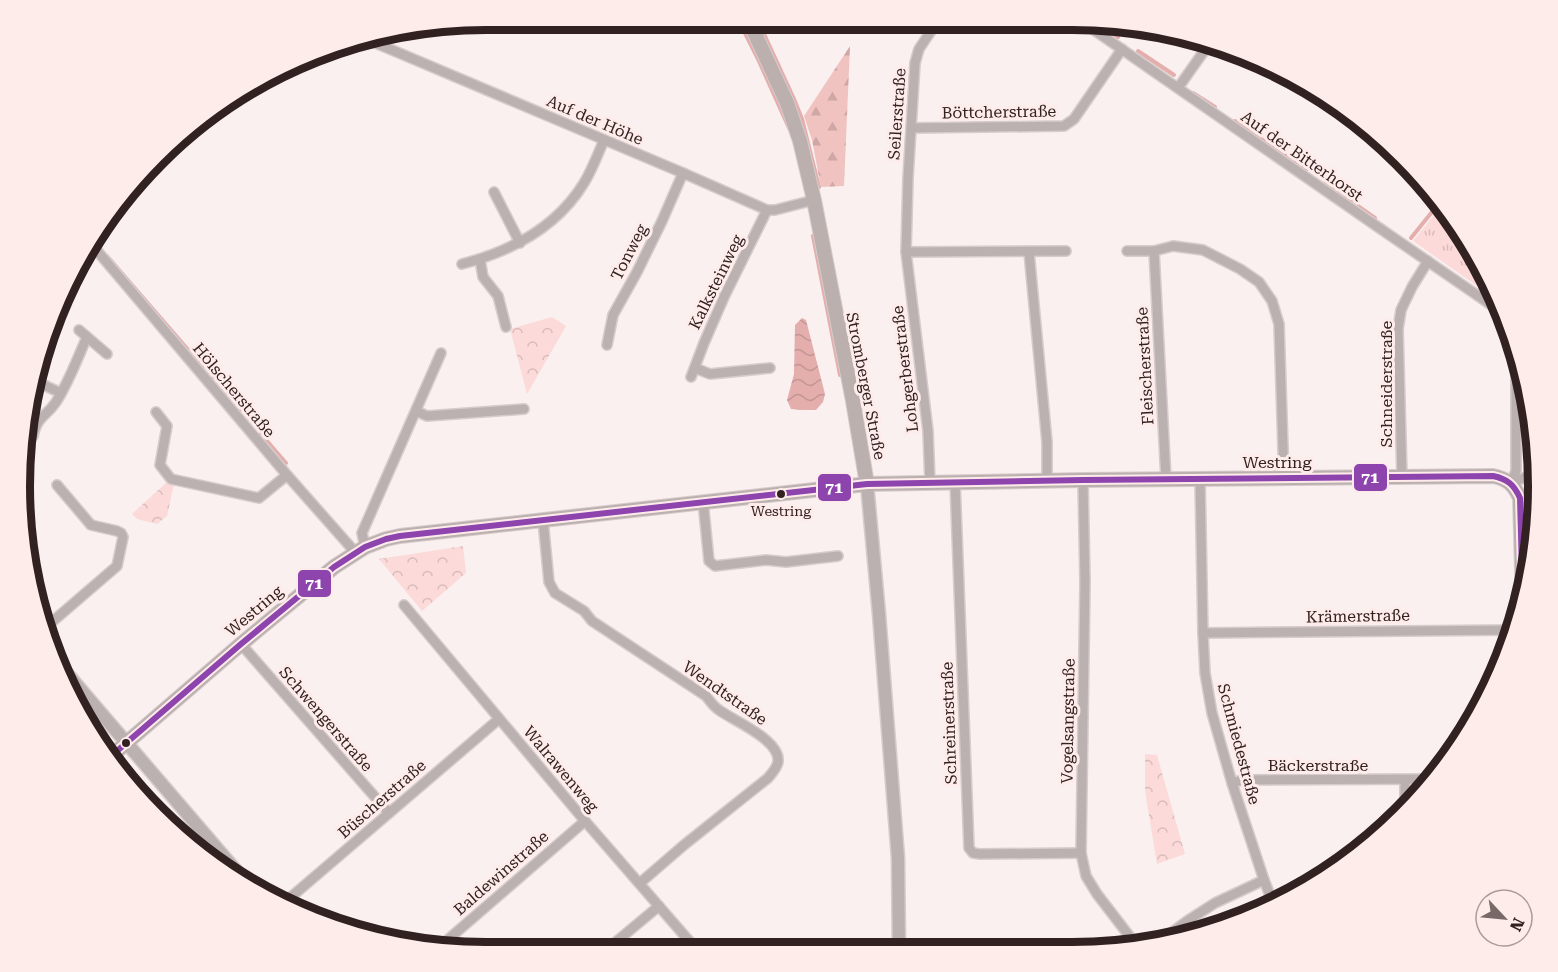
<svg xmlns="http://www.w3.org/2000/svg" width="1558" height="972" font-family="'Roboto Serif',serif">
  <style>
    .grass { fill: url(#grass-tufts) }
    .forest { fill: url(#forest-firs) }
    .park { fill: url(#park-crowns) }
    .water { fill: url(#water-waves) }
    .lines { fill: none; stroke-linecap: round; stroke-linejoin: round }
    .stream { stroke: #e4aead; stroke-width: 4 }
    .minor-casing { stroke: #d5cccb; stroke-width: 12 }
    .tertiary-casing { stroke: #d5cccb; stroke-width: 15 }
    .secondary-casing { stroke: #d5cccb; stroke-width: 16 }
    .minor { stroke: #bcb1b1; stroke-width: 9 }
    .tertiary { stroke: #bcb1b1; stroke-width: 12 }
    .secondary { stroke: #bcb0af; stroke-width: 14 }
    .bus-1-casing { stroke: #feeceb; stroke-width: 10 }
    .bus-1 { stroke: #8e44ad; stroke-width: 6 }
    .bus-dot { fill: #322121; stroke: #feeceb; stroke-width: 2 }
    .labels { text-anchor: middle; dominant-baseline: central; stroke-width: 6; stroke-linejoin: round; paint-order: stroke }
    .bus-label { font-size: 14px; fill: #322121; stroke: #feeceb }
    .street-label { font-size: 16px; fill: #322121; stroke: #feeceb }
    .rim { fill: none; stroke: #322121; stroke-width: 8 }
    .line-badge { stroke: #feeceb; stroke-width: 2 }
    .badge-label { font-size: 16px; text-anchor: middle; font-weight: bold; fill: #fff }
  </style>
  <defs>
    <pattern id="grass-tufts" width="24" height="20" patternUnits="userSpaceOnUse" patternTransform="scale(1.5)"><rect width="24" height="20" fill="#fbdad9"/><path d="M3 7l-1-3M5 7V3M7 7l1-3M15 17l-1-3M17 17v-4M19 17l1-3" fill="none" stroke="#d8bbba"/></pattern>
    <pattern id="forest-firs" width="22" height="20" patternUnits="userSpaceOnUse" patternTransform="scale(1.5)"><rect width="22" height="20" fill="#f0c3c1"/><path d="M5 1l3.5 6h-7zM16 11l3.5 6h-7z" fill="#cea7a6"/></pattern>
    <pattern id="park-crowns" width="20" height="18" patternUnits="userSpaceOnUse" patternTransform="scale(1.5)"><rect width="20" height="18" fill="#fbdad9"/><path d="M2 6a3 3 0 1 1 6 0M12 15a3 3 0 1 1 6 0" fill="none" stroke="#d8bbba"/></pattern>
    <pattern id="water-waves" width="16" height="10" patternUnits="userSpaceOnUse" patternTransform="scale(1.5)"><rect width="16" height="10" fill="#e4aead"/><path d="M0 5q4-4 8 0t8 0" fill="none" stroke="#c49595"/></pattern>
  </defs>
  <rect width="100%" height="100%" fill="#faf0ef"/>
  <polygon class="grass" points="1442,205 1476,253 1497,300 1413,241"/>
  <polygon class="forest" points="850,46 844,186 821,187 812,140 804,116"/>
  <g class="park">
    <polygon points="552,317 566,326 527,394 510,329"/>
    <polygon points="167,482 174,484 167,516 157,524 137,519 132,514"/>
    <polygon points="463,546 466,573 422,611 379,559"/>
    <polygon points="1145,754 1157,755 1185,854 1157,864 1145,791"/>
  </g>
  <polygon class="water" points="802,318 806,320 825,394 823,402 816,410 804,410 791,409 787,400 794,374 795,325"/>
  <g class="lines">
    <g class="stream">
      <polyline points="739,21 758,59 789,128"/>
      <polyline points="758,21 794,99 802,119 819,187"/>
      <polyline points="1098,23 1118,37"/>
      <polyline points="1138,51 1174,75"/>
      <polyline points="1193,93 1215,107"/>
      <polyline points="1235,121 1306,170"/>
      <polyline points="1325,183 1375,218"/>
      <polyline points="813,236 840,375"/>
      <polyline points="1411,238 1440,202"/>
      <polyline points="107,256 286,463"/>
    </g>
    <defs>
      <g id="minor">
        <polyline points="1084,23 1375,225 1503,313"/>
        <polyline points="366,39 683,173 767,210 775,210 814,200"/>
        <polyline points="1178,88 1209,44"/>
        <polyline points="911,128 1064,126 1074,119 1122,49"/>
        <polyline points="494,192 520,243"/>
        <polyline points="93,246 287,475 355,552"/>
        <polyline points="1127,251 1154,251 1173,246 1203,250 1240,269 1259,282 1272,301 1279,324 1284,479"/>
        <polyline points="1154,251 1166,479"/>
        <polyline points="906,252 1066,251"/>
        <polyline points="1029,252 1047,442 1047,481"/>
        <polyline points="480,259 483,277 498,296 506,327"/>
        <path d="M462 264C512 251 557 227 584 183 592 170 598 154 604 140"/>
        <polyline points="79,330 107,354"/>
        <polyline points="607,345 613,315 637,272 662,221 683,173"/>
        <polyline points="695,368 710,374 770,368"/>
        <polyline points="691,377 704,343 724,297 767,210"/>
        <polyline points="35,381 61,393"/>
        <polyline points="416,411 427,416 524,409"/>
        <polyline points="156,412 167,426 160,465 171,479 259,498 287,475"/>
        <path d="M33 436C37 416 46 417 56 402 69 382 77 359 87 337"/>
        <polyline points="1402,477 1398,329 1401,310 1412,287 1428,261"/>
        <polyline points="1200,479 1203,633 1205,673 1212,713 1232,783 1264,880 1273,903"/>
        <polyline points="1083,480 1085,582 1081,853 1086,876 1097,894 1137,946"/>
        <polyline points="955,482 969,848 973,853 980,854 1081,853"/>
        <polyline points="930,483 928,431 906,252 908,178 915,63 919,49 937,22"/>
        <polyline points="1511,483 1516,471 1516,344"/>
        <polyline points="1511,483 1526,477 1536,476"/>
        <polyline points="703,501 709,561 715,566 766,560 786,562 838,556"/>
        <path d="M543 520 549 582 555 593 584 611 592 621 706 696C710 701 713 706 719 710 734 721 781 740 778 762 777 768 772 773 768 778L684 845 640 883"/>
        <polyline points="365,547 362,533 441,353"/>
        <polyline points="404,605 585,821 697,950"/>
        <polyline points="45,628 117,566 123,537 121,533 117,531 91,525 57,485"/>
        <polyline points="1203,633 1514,630"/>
        <polyline points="241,644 389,813"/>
        <polyline points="1405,780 1405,810"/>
        <polyline points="1232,783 1242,780 1434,779"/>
        <polyline points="284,903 499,719"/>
        <polyline points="1159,942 1187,921 1215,903 1264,880"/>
        <polyline points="437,949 585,821"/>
        <polyline points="611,949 617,941 659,906"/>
      </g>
      <g id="tertiary">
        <polyline points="867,484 879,614 898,858 899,951"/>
        <polyline points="64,670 244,880"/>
      </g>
      <g id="secondary">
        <polyline points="749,21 787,103 800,141 814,200 853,401 867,484"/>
        <path d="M110 757 241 644 334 567 365 547 386 539 400 536 867 484 1083 480 1493 476C1508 479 1514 485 1520 498L1523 607"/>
      </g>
    </defs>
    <use href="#minor" class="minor-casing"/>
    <use href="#tertiary" class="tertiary-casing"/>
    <use href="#secondary" class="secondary-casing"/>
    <use href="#minor" class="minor"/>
    <use href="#tertiary" class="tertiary"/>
    <use href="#secondary" class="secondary"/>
    <defs>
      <path id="bus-1" d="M110 757 241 644 334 567 365 547 386 539 400 536 867 484 1083 480 1493 476C1508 479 1514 485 1520 498L1523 607"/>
    </defs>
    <use href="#bus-1" class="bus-1-casing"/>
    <use href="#bus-1" class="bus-1"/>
  </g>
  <g class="bus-dot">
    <circle cx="781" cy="494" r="5"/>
    <circle cx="126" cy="743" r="5"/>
  </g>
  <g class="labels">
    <g class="bus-label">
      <text x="781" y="511">Westring</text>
    </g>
    <g class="street-label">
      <text transform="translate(999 112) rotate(-1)">Böttcherstraße</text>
      <text transform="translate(897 114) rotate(-86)">Seilerstraße</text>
      <text transform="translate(595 120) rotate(23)">Auf der Höhe</text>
      <text transform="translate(1302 156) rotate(35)">Auf der Bitterhorst</text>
      <text transform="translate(629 252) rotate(-63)">Tonweg</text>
      <text transform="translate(716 282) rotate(-64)">Kalksteinweg</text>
      <text transform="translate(1145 366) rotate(-93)">Fleischerstraße</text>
      <text transform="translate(905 369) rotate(-97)">Lohgerberstraße</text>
      <text transform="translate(1386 384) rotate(-90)">Schneiderstraße</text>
      <text transform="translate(866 386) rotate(79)">Stromberger Straße</text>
      <text transform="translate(234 390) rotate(50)">Hölscherstraße</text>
      <text x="1277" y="462">Westring</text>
      <text transform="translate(254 611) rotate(-40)">Westring</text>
      <text transform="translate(1358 616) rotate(-1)">Krämerstraße</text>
      <text transform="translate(725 693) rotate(35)">Wendtstraße</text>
      <text transform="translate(326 719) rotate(49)">Schwengerstraße</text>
      <text transform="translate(1068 721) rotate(-89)">Vogelsangstraße</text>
      <text transform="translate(949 723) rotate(-92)">Schreinerstraße</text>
      <text transform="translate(1239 744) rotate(75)">Schmiedestraße</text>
      <text x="1318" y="765">Bäckerstraße</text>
      <text transform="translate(561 769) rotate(50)">Walrawenweg</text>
      <text transform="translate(382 799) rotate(-41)">Büscherstraße</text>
      <text transform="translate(501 873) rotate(-41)">Baldewinstraße</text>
    </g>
  </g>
  <path d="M0 0H1558V972H0ZM486 30H1072A456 456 0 0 1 1528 486V486A456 456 0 0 1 1072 942H486A456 456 0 0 1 30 486V486A456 456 0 0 1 486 30Z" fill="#feeceb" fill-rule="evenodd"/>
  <path class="rim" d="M486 30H1072A456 456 0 0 1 1528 486V486A456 456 0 0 1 1072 942H486A456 456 0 0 1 30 486V486A456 456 0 0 1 486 30Z"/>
  <g class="line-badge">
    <rect x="1353" y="463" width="35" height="29" rx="6" fill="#8e44ad"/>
    <rect x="817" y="473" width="35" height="29" rx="6" fill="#8e44ad"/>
    <rect x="297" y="569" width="35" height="29" rx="6" fill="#8e44ad"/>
  </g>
  <g class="badge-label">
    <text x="1370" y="483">71</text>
    <text x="834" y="493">71</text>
    <text x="314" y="589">71</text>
  </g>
  <g transform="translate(1504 918) rotate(116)"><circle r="28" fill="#feeceb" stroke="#ac9b9a" stroke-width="1.5"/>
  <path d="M0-4.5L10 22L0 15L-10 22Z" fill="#786969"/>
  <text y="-9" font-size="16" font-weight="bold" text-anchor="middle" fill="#322121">N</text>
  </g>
</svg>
